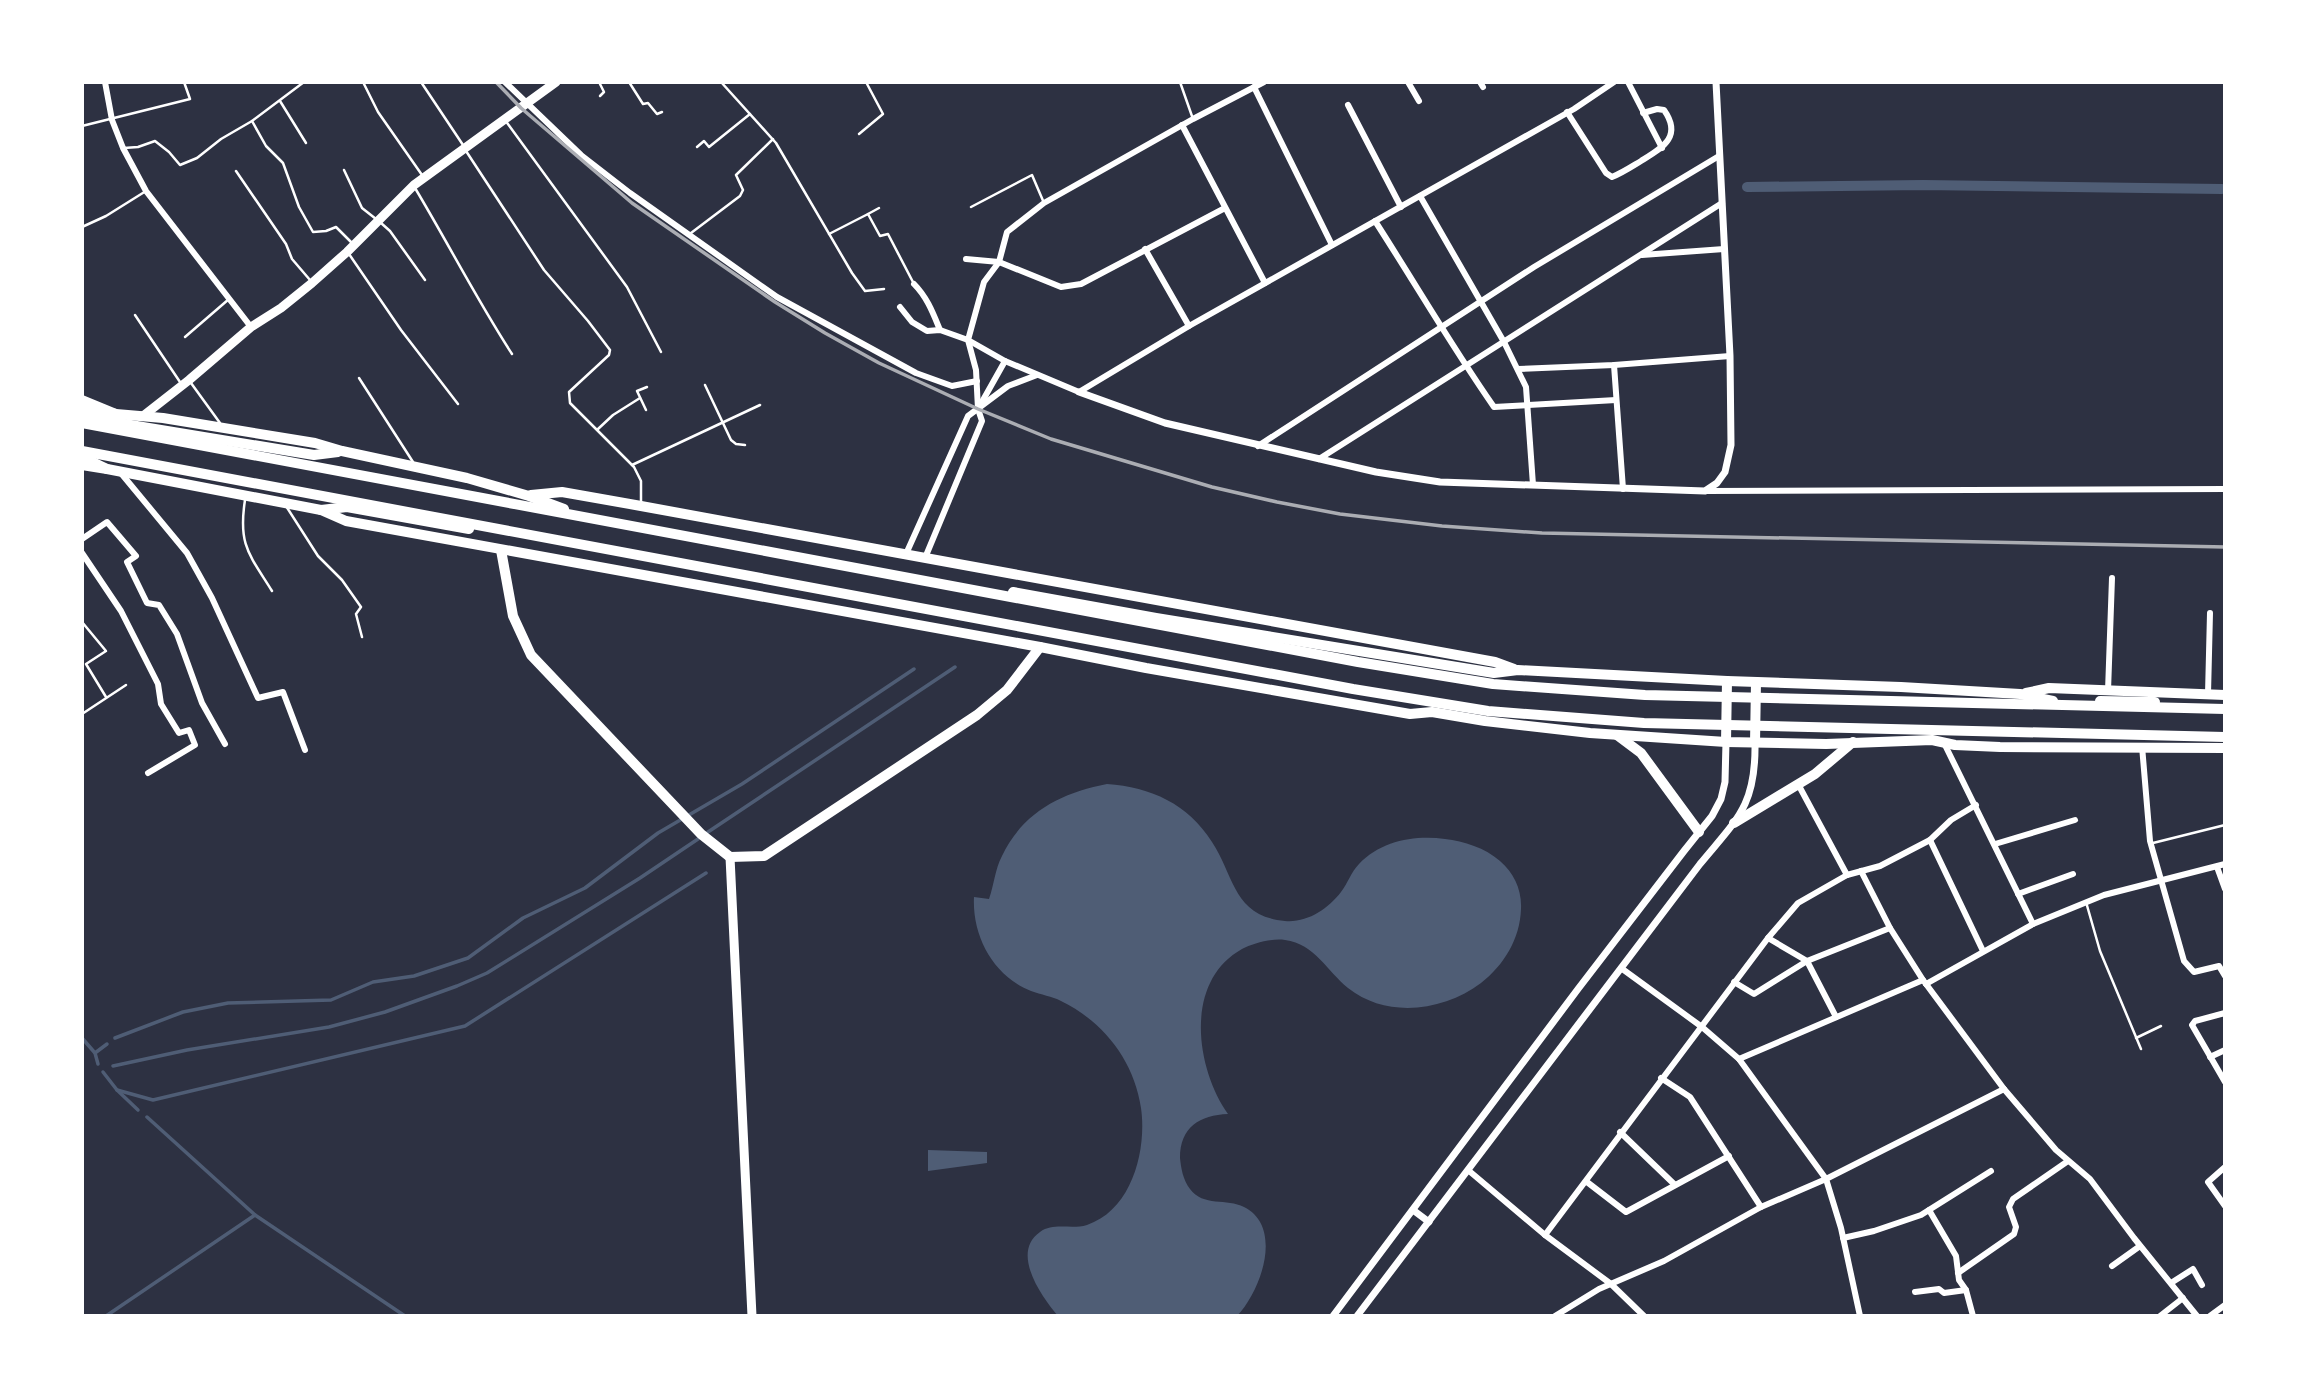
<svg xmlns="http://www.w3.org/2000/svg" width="2307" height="1398" font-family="'Asap Condensed',sans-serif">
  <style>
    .water { fill: #4f5d75 }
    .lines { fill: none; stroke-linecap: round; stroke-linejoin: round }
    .stream { stroke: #4f5d75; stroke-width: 3.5 }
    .canal { stroke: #4f5d75; stroke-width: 10 }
    .service { stroke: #fff; stroke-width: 2.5 }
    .minor { stroke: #fff; stroke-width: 6 }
    .tertiary { stroke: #fff; stroke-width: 7 }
    .secondary { stroke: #fff; stroke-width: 9 }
    .primary { stroke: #fff; stroke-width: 10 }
    .motorway { stroke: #fff; stroke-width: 10 }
    .rail { stroke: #abadb3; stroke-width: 3.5 }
  </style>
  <rect width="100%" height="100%" fill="#2d3142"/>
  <g class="water">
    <path d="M1107 784C1151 787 1188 804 1212 842 1235 877 1233 916 1285 921 1307 923 1328 909 1341 892 1348 883 1351 872 1359 864 1381 841 1414 835 1445 839 1464 841 1485 848 1500 861 1514 873 1522 890 1521 909 1520 939 1504 965 1481 983 1444 1011 1387 1019 1348 988 1327 971 1315 944 1285 940 1272 938 1253 943 1242 949 1184 981 1195 1067 1228 1114 1200 1115 1180 1127 1180 1158 1181 1168 1183 1180 1190 1189 1203 1207 1227 1198 1244 1207 1284 1227 1261 1291 1237 1316H1058C1042 1297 1010 1253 1040 1232 1054 1222 1071 1230 1087 1225 1132 1210 1147 1150 1141 1108 1134 1061 1104 1022 1061 1001 1052 996 1041 995 1031 991 993 976 972 936 974 897L989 899C994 885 995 869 1002 856 1023 812 1061 793 1107 784Z"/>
    <polygon points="928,1150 987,1152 987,1163 928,1171"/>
  </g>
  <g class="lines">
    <g class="stream">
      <polyline points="708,832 955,667"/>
      <polyline points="82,1038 95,1053 98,1064"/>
      <polyline points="115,1038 183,1012 228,1003 331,1000 373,982 414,976 468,958 523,918 585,888 658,833 742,784 914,669"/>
      <polyline points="95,1053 107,1044"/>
      <polyline points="113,1066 187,1050 329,1027 385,1012 457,986 487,973 640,878 698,839"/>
      <polyline points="103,1072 117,1090 138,1110"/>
      <polyline points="117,1090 153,1100 465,1026 706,873"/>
      <polyline points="147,1117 255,1215 405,1316"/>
      <polyline points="106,1316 255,1215"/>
    </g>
    <polyline class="canal" points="1747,187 1923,185 2222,189"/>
    <g class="service">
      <polyline points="363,82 378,112 422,175"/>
      <polyline points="421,82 463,145"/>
      <polyline points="599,82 604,92 600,96"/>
      <polyline points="629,82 643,104 648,103 657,114 662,112"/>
      <polyline points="721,82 776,143 852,273 865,291 884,289"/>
      <polyline points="1180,82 1193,119"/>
      <polyline points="280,101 306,143"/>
      <polyline points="505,120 627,287 661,352"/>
      <polyline points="252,121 266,146 283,163 299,207 313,232 326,231 336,227 352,243"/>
      <polyline points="82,126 190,99 184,82"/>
      <polyline points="859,134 883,114 866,82"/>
      <polyline points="697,147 704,141 709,147 750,114"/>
      <polyline points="124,148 138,147 155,141 169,152 180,165 197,158 221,139 252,121 304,82"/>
      <polyline points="466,151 544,270 588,321 610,350 609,355 569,392 570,403 634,467 641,481 641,502"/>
      <polyline points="344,170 362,208 376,219"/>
      <polyline points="236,171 286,244 292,259 310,280"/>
      <path d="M415 188C448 243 477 300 512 354"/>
      <polyline points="971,207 1032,175 1044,203"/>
      <polyline points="868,214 879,208"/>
      <polyline points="381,223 390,231 425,280"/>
      <polyline points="82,227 106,216 146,191"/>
      <polyline points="691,233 740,196 743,190 736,175 773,139"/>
      <polyline points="829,234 868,214 880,236 888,234 914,284"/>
      <polyline points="349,254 401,330 458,404"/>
      <polyline points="135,315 180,382"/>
      <polyline points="185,337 229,299"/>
      <polyline points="359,378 413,462"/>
      <polyline points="191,383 220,423"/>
      <polyline points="705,385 731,440 736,444 745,445"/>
      <polyline points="646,410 637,391 647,387"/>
      <polyline points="598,429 613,415 640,398"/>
      <polyline points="632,465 760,405"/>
      <path d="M245 500C238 545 249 554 272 591"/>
      <polyline points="286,506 318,556 342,580 361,607 356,614 362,637"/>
      <polyline points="82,622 106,651 86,664 106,697"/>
      <polyline points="82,714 126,685"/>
      <polyline points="2153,843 2225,825"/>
      <polyline points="2086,902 2100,951 2141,1049"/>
      <polyline points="2136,1038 2161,1026"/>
    </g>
    <g class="minor">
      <polyline points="105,82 112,120 123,148 146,191 251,327"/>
      <polyline points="505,82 581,155 630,193 777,297 916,373 952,386 977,381"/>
      <polyline points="1408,82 1419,101"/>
      <polyline points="1480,82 1483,87"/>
      <polyline points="1628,82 1662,148"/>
      <polyline points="1254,87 1332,245"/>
      <polyline points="1348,105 1401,207"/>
      <path d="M1567 112 1606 173 1612 177C1622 173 1631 167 1641 161 1662 148 1683 137 1664 110L1657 109 1643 113"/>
      <polyline points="1182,125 1265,283"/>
      <polyline points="1420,196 1504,342 1526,387 1533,485"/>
      <path d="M1375 221C1415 283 1452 347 1494 407L1616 400"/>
      <polyline points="1145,249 1189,326"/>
      <polyline points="1642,255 1724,249"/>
      <polyline points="966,259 999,262 1061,287 1081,284 1225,208"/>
      <path d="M914 284C927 297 933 313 940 330"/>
      <polyline points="900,307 912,322 927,331 940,330 968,340 976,370 978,409 982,421 925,558"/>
      <polyline points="1005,361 1079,392 1189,326 1574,109 1614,82"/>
      <polyline points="1614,365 1623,489"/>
      <polyline points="1518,369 1614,365 1730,356"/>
      <polyline points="978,409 1005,361 968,340 984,282 999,262 1007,232 1044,203 1193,119 1264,82"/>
      <polyline points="1258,446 1534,267 1719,156"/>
      <polyline points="1319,459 1722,203"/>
      <polyline points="120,472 187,553 212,598 258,698 283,692 305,750"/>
      <polyline points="1705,491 2225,489"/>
      <polyline points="82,539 107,522 136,556 127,562 147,603 159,605 177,634 202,703 225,744"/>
      <polyline points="82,553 121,611 158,684 161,704 179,733 189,730 195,745 148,773"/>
      <polyline points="906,554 968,416 1008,386 1037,375"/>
      <polyline points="2108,691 2112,578"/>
      <polyline points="2208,694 2210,613"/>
      <polyline points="1944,743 2033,924"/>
      <polyline points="2142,746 2150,841 2184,961 2194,972 2219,966 2225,976"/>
      <polyline points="1798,784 1847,875"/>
      <polyline points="1930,840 1983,951"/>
      <polyline points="1995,844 2075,820"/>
      <polyline points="2217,867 2225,889"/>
      <polyline points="1861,871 1890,928 1923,980"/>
      <polyline points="2018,894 2073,874"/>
      <polyline points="1768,938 1807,961 1836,1017"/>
      <polyline points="1621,968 1702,1027 1739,1059 1826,1179 1841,1228 1860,1316"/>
      <polyline points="1734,982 1754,994 1807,961 1890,928"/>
      <polyline points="1926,984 2004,1089 2056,1150 2090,1179 2134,1238 2197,1316"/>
      <polyline points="1926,984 2033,924 2104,895 2225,864"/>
      <polyline points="2225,1013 2195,1021 2192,1025 2225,1082"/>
      <polyline points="2210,1057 2225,1050"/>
      <polyline points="1739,1059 1923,980 1926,984"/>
      <polyline points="1661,1078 1690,1097 1761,1207"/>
      <polyline points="1620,1132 1674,1184"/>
      <polyline points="2225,1167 2208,1182 2225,1206"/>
      <polyline points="1468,1170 1545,1235 1611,1284 1644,1316"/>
      <polyline points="1587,1182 1626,1212 1729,1156"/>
      <polyline points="1929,1210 1956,1256 1959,1280 1966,1290 1973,1316"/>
      <polyline points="1545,1235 1768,938 1798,903 1847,875 1880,866 1930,840 1951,820 1976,805"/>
      <polyline points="1843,1238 1874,1231 1921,1215 1991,1171"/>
      <polyline points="2112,1266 2140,1246"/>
      <polyline points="1958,1273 2014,1234 2016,1227 2009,1207 2013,1199 2068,1161"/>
      <polyline points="2171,1283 2193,1269 2202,1285"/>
      <polyline points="1915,1292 1939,1289 1944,1293 1966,1290"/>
      <polyline points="1555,1316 1599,1289 1664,1261 1761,1207 1826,1179 2004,1089"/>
      <polyline points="2160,1316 2183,1298"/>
      <polyline points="2210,1316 2225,1305"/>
    </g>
    <g class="tertiary">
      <polyline points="1079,392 1165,423 1376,472 1440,482 1705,491 1717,483 1725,472 1731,445 1730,356 1716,82"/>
      <polyline points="1413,1210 1429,1222"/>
      <polyline points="1333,1316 1578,989 1684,851 1712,816 1721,799 1725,782 1726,742"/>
      <path d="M1357 1316 1700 864C1737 819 1756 806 1755 743"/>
    </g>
    <g class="secondary">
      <polyline points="143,416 189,380 251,327 281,308 312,283 347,252 414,185 556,82"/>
      <polyline points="730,857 752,1316"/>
    </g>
    <g class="primary">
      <polyline points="82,400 116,414 163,418 315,443 342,451 467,478 529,496 564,509"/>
      <polyline points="82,417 314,455 338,452"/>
      <polyline points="82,457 107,469 321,510 346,521 1040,647 1146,668 1410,714 1432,712 1485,721 1590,733 1726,742 1826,744 1932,740 1955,745 2000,747 2225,748"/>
      <polyline points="531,495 562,492 641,506 1495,662 1514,669"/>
      <polyline points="321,510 347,507 469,529"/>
      <polyline points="501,550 513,616 531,655 701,834 730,857 764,856 977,715 1007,690 1040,647"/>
      <polyline points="1013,592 1156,618 1494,673 1518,670 1727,681 1901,687 2020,694 2053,701"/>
      <polyline points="2026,693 2049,688 2225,695"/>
      <polyline points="2100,701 2155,702"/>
      <polyline points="1617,735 1641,753 1699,832"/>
      <polyline points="1726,742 1727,681"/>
      <polyline points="1755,743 1756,682"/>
      <polyline points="1734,823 1815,774 1853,742"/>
    </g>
    <g class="motorway">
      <polyline points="82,408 116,414"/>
      <polyline points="82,423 1358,662 1493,684 1645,695 2225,709"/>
      <polyline points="82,451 1353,689 1488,711 1644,723 2225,737"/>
      <polyline points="82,465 107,469"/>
    </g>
    <polyline class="rail" points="496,82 521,108 632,203 775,302 825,333 879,363 978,409 1051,439 1212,487 1277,502 1340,514 1442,526 1542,533 2225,547"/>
  </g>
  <rect width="2307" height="1398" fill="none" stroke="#ffffff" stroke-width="168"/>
</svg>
